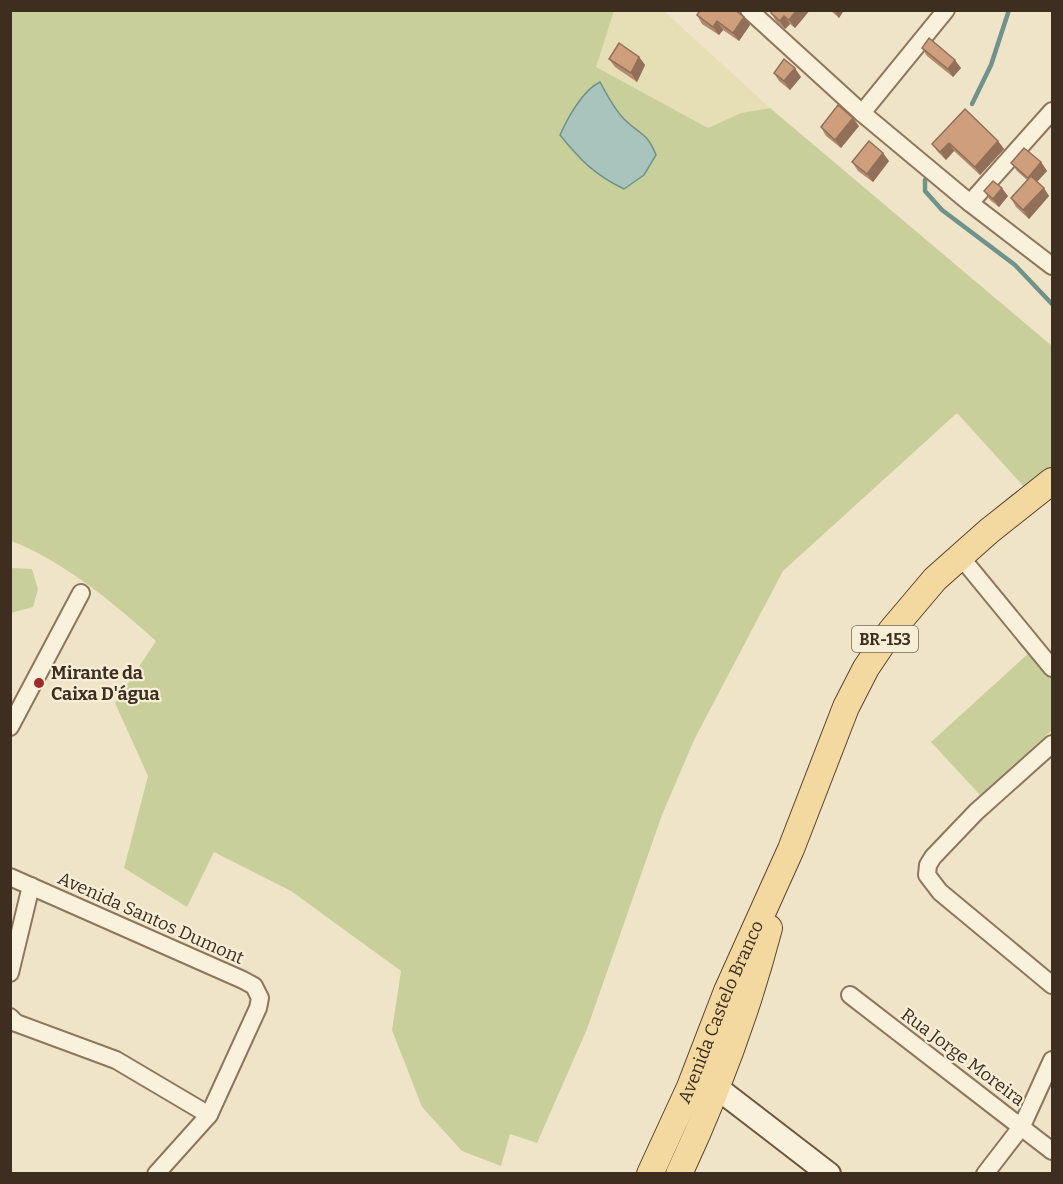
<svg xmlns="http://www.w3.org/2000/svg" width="1063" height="1184" font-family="Bitter,serif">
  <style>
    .farmland { fill: #e6deb5 }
    .green { fill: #c9cf9b }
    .water { fill: #a9c4bc; stroke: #6f938a; stroke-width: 1.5 }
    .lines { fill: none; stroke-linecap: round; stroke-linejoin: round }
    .stream { stroke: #6f938a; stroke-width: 4.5 }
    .street-casing { stroke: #8d765c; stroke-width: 20 }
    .secondary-casing { stroke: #6f573f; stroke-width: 26 }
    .primary-casing { stroke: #5b4430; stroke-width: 28 }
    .street { stroke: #faf1dc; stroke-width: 16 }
    .secondary { stroke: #faf1dc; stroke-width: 22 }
    .primary { stroke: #f3d9a0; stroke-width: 26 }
    .wall { fill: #b2896c }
    .shaded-wall { fill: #916f58 }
    .building { fill: #cf9f7d; stroke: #916f58; stroke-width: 1.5 }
    .poi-dot { fill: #9e2a2b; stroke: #f7eed8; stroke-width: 2 }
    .labels { text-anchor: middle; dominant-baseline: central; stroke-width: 4.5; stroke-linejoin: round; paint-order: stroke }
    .shield { fill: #f7eed8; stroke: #756857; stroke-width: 1.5 }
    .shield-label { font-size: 16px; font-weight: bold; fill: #3d2e20 }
    .poi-label { font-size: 18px; font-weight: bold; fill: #3d2e20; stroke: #f7eed8; text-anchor: start }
    .street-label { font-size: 18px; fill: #3d2e20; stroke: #f7eed8 }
  </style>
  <rect width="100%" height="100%" fill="#f0e4c8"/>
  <polygon class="farmland" points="614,11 664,11 770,108 741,113 708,128 595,67"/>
  <g class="green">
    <path d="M10 11H614L596 67 708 128 741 113 770 108 1052 346V467L1026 489 957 413 783 571 694 740 662 815 587 1029 537 1143 510 1134 501 1166 462 1151 422 1107 392 1030 401 971 291 891 214 852 187 907 124 868 148 776 115 703 156 641C115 604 62 560 11 541Z"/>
    <polygon points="11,568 32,569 38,589 33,607 11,613"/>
    <polygon points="1029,653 1052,679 1052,730 980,795 931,742"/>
  </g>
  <path class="water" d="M600 82C607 95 614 109 624 119 640 135 647 132 656 155L644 175 624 189C595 175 580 160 560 135 568 117 583 90 600 82Z"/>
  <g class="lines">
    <g class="stream">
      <polyline points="972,104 991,65 1009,10"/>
      <polyline points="925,180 925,191 942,210 1015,265 1052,304"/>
    </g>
    <defs>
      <g id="street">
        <polyline points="749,10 862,113 970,203 1052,266"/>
        <polyline points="862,113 946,10"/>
        <polyline points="970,203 1052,111"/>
        <polyline points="960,556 1052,668"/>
        <polyline points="10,727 81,593"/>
        <polyline points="1052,744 976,812 933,857 928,865 927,875 940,892 1052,985"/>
        <polyline points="10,877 243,980 254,986 260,998 258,1008 209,1115 156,1174"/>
        <polyline points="10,973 31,886"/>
        <polyline points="850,995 1052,1151"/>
        <polyline points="10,1017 16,1023 116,1060 209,1115"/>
        <polyline points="985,1174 1022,1126 1052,1060"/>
      </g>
      <polyline id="secondary" points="716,1087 829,1174"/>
      <g id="primary">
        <path id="s1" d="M650 1174 690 1087 727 991 791 849 846 707 866 668 891 631 935 579 989 531 1052 481"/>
        <path d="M679 1174C716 1095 747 1012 769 928"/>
      </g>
    </defs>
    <use href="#street" class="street-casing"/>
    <use href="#secondary" class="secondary-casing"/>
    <use href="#primary" class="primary-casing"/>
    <use href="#street" class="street"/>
    <use href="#secondary" class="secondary"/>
    <use href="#primary" class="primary"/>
  </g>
  <g class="wall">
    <polygon points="772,10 810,10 795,28 790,24 785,29 776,21 771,13"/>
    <polygon points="830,10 844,10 839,18"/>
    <polygon points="697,15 744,17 750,25 739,41 723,30 719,35 702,24"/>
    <polygon points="922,48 961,68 953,77 927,56"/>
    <polygon points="639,57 645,65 637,82 615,67 609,59"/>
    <polygon points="774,73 801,77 790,90 779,81"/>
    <polygon points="859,126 841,148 826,136 821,127"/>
    <polygon points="998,141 1004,149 980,175 954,151 946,160 938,152 932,144"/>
    <polygon points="889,161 873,182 858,171 852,162"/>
    <polygon points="1041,162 1047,171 1037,182 1049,196 1029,219 1016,207 1011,198 1027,180 1017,171 1011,163"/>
    <polygon points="984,191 1008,196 999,207 990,200"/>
  </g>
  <g class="shaded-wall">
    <polygon points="797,10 810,10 795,28 789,20"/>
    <polygon points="834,10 844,10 839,18"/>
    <polygon points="784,16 790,24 785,29 780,21"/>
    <polygon points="744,17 750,25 739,41 733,33"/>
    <polygon points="717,21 723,30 719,35 713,27"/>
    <polygon points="639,57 645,65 637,82 631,73"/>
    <polygon points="955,60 961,68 953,77 948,69"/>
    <polygon points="795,68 801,77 790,90 784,81"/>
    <polygon points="853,118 859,126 841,148 835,140"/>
    <polygon points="998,141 1004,149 980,175 975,167"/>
    <polygon points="949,143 954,151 946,160 940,152"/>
    <polygon points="883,153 889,161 873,182 867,174"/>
    <polygon points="1041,162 1047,171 1033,186 1028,178"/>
    <polygon points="1002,188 1008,196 999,207 993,199"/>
    <polygon points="1044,188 1049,196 1029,219 1023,210"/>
  </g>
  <g class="building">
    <polygon points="700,10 735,10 744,17 733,33 717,21 713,27 697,15"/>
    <polygon points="772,10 797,10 789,20 784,16 780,21 771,13"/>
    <polygon points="929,38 955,60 948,69 922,48"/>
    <polygon points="619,43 639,57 631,73 609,59"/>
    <polygon points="784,59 795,68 784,81 774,73"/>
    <polygon points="838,105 853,118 835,140 821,127"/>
    <polygon points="965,109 998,141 975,167 949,143 940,152 932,144"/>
    <polygon points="869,141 883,153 867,174 852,162"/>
    <polygon points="1024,148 1041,162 1028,178 1011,163"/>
    <polygon points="1031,176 1044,188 1023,210 1011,198"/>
    <polygon points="993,181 1002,188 993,199 984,191"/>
  </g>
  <circle class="poi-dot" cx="39" cy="683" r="6"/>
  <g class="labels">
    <rect class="shield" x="852" y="626" width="66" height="26" rx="4.5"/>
    <g class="shield-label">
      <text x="885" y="639">BR-153</text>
    </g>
    <g class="poi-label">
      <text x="51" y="673">Mirante da<tspan x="51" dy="21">Caixa D'água</tspan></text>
    </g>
    <g class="street-label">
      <text transform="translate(151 918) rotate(24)">Avenida Santos Dumont</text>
      <text stroke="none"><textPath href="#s1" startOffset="177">Avenida Castelo Branco</textPath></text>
      <text transform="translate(963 1057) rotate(37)">Rua Jorge Moreira</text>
    </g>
  </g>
  <rect width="1063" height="1184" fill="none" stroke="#3d2e20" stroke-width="24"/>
</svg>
